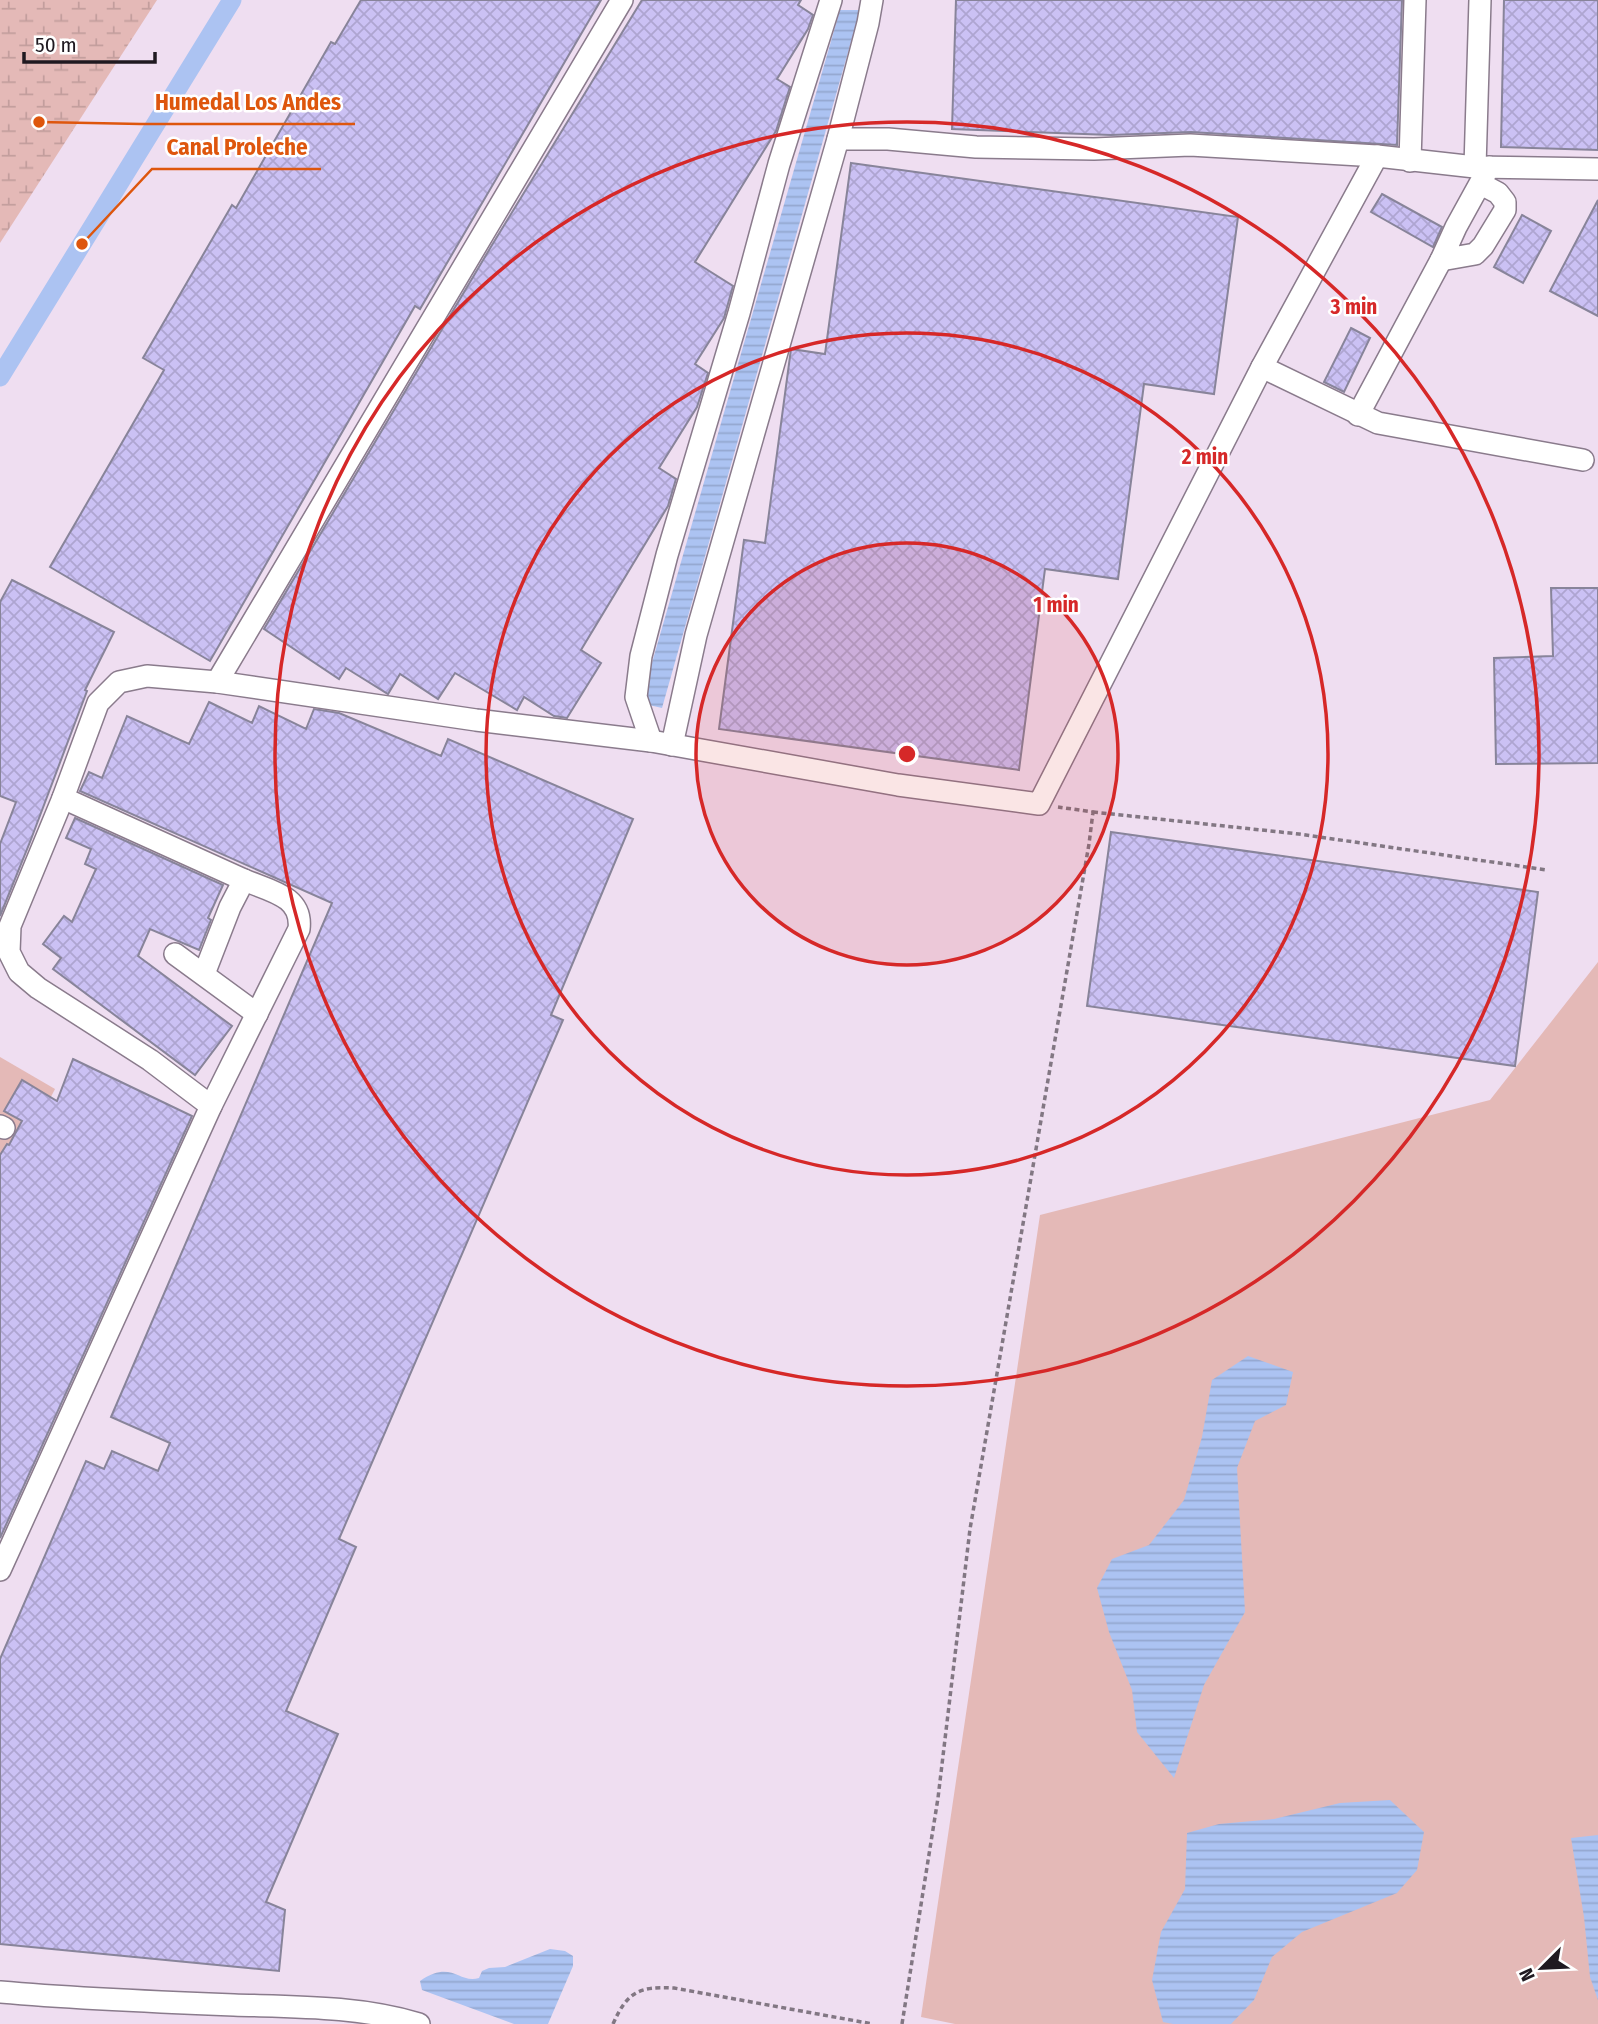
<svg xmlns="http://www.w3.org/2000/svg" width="1598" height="2024" font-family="'Fira Sans Condensed',sans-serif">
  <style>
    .green { fill: #e4b9b7 }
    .wetland { fill: url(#wetland-marsh) }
    .water { fill: url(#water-rules) }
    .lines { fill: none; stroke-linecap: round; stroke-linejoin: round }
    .canal { stroke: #acc3f2; stroke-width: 19 }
    .building { fill: url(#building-cross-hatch); stroke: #88849a; stroke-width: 2 }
    .minor-casing { stroke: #8a7b8c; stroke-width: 24 }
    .path { stroke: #827783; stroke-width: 3.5; stroke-dasharray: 5 3.5; stroke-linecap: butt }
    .minor { stroke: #fff; stroke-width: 21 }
    .ring { fill: none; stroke: #d62828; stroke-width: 3.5 }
    .centre { fill: #d62828; stroke: #fff; stroke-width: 3.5 }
    .ring-label { font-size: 21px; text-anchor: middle; font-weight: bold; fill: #d62828; stroke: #fff; stroke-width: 5; stroke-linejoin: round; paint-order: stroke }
    .leader { fill: none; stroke: #de560d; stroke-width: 2.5 }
    .callout-dot { fill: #de560d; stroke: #fff; stroke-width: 2.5 }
    .callout-label { font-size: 23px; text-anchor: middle; font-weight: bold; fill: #de560d; stroke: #fff; stroke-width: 5; stroke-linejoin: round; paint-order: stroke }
  </style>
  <defs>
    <pattern id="wetland-marsh" width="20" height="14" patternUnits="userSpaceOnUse" patternTransform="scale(1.75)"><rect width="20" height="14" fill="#e4b9b7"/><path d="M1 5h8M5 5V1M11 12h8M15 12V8" fill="none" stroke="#c39e9d"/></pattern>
    <pattern id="water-rules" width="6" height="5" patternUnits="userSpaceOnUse" patternTransform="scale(1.75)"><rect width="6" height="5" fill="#acc3f2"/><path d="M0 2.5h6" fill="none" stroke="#94a7cf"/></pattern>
    <pattern id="building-cross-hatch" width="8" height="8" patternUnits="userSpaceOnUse" patternTransform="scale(1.75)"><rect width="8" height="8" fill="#cbc1f4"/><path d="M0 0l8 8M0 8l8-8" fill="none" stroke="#aea5d1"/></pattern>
  </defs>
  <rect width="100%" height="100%" fill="#efdef1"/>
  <g class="green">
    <polygon points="1598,962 1598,2024 955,2024 921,2017 1040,1215 1490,1100"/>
    <polygon points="0,1057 55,1089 0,1196"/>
  </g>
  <polygon class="wetland" points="0,0 157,0 0,243"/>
  <g class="water">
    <polygon points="840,10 860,10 662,708 649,705 645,687"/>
    <polygon points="1248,1356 1293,1372 1286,1405 1255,1421 1237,1468 1245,1612 1204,1685 1174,1778 1137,1732 1132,1690 1109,1632 1097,1588 1112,1559 1149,1545 1184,1500 1202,1437 1212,1380"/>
    <polygon points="1390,1800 1424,1832 1417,1870 1397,1893 1302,1932 1272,1957 1254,2000 1231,2024 1173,2024 1163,2022 1152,1980 1161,1932 1185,1889 1187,1833 1219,1824 1274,1819 1340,1803"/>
    <polygon points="1598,1835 1598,2000 1590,1977 1584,1917 1571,1838"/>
    <path d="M550 1949 565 1951 573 1956V1966L548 2024H514L422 1990 420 1981C452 1959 458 1984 479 1978L482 1971 489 1968 505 1967Z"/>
  </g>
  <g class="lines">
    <polyline class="canal" points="0,377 232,0"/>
  </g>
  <g class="building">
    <polygon points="361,0 601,0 420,309 415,306 210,661 50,567 164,370 143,358 232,205 236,208 331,42 335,44"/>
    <polygon points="642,0 801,0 798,5 813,15 808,29 777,79 790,87 776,131 695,262 733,286 724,318 695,364 708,373 697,407 659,468 676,479 668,506 581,650 601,663 567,718 554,716 524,697 517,710 455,673 438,699 400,674 388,694 346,668 339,679 264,629 492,245"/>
    <polygon points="956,0 1402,0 1397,145 1191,132 1111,135 952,129"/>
    <polygon points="1504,0 1598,0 1598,150 1501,147"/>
    <polygon points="851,163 1238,217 1214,394 1144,384 1118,579 1045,569 1019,770 719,729 744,540 765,543 791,349 825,354"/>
    <polygon points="1382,194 1442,227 1433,247 1371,212"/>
    <polygon points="1598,200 1598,316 1550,291"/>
    <polygon points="1522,215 1551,231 1523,283 1494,267"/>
    <polygon points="1351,328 1370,338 1344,392 1324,382"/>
    <polygon points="12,580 114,632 85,690 87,691 30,842 0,916 0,844 16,802 0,796 0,602"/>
    <polygon points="1551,588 1598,588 1598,763 1496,764 1494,658 1553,656"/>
    <polygon points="209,702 252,723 259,706 306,729 314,709 339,713 441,756 448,739 633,819 551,1015 563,1020 339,1539 356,1547 286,1711 338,1734 266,1902 285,1910 279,1971 0,1944 0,1659 86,1461 104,1469 112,1451 158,1471 170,1443 111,1417 332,903 80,791 89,772 102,778 127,716 189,744"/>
    <polygon points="75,818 223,885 208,918 211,920 199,950 150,929 138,956 232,1026 195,1075 53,969 61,958 43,944 64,916 72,922 96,869 85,864 91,849 66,838"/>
    <polygon points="1111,832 1538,892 1515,1066 1087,1006"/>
    <polygon points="73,1059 192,1116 0,1538 0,1155 7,1144 9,1145 22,1121 4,1111 22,1080 57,1101"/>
  </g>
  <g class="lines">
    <defs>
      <g id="minor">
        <polyline points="838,139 888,139 976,147 1094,149 1190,145 1377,156 1475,167 1598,169"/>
        <polyline points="1410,161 1415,0"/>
        <polyline points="1475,167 1480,0"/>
        <polyline points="1481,184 1498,193 1505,202 1505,210 1483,246 1475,254 1441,260 1456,227 1489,167"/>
        <polyline points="1262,367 1378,423 1583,460"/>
        <polyline points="1358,415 1441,260"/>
        <polyline points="217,682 622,0"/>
        <polyline points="651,741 636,697 641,656 667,555 739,313 779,164 831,0"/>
        <polyline points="672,745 696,635 838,139 868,23 872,0"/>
        <polyline points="63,798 244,880"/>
        <polyline points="175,954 257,1014"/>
        <polyline points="211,1106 150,1060 38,988 19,972 9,952 10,926 63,798 98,703 119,682 147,676 217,682 476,720 651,741 898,785 1039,804 1262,367 1377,156"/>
        <polyline points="0,1126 4,1128"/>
        <path d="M0 1570 211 1106 299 929C303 896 270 891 244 880L230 907 204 974"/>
        <path d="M0 1992C78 1999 156 2002 234 2005 296 2007 359 2006 419 2024"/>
      </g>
    </defs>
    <use href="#minor" class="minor-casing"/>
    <g class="path">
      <polyline points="1093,812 1299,834 1547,870"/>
      <path d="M613 2024C627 1992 639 1986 674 1988L873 2024"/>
      <polyline points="902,2024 938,1798 970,1529 1089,844 1093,812 1058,807"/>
    </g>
    <use href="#minor" class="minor"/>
  </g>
  <circle cx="907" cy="754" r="211" fill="#d62828" fill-opacity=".12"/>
  <g class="ring">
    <circle cx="907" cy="754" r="211"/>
    <circle cx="907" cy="754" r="421"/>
    <circle cx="907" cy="754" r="632"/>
  </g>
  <circle cx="907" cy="754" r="10" class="centre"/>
  <g class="ring-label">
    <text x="1354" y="314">3 min</text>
    <text x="1205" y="464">2 min</text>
    <text x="1056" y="612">1 min</text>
  </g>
  <path class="leader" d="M39 122L141 124H355M82 244L152 169H321"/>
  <g class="callout-dot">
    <circle cx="39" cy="122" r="7"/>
    <circle cx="82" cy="244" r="7"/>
  </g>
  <g class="callout-label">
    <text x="248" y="110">Humedal Los Andes</text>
    <text x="237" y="155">Canal Proleche</text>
  </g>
  <g transform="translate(1542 1968) rotate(246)" stroke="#ffffff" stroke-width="5" paint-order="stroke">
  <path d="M0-5L12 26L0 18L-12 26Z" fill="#1f1920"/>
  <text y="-10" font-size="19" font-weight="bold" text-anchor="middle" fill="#1f1920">N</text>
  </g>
  <path d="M24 52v10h131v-10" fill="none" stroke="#1f1920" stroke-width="3.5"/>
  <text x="35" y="52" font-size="21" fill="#1f1920" stroke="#ffffff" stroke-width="5" paint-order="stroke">50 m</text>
</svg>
